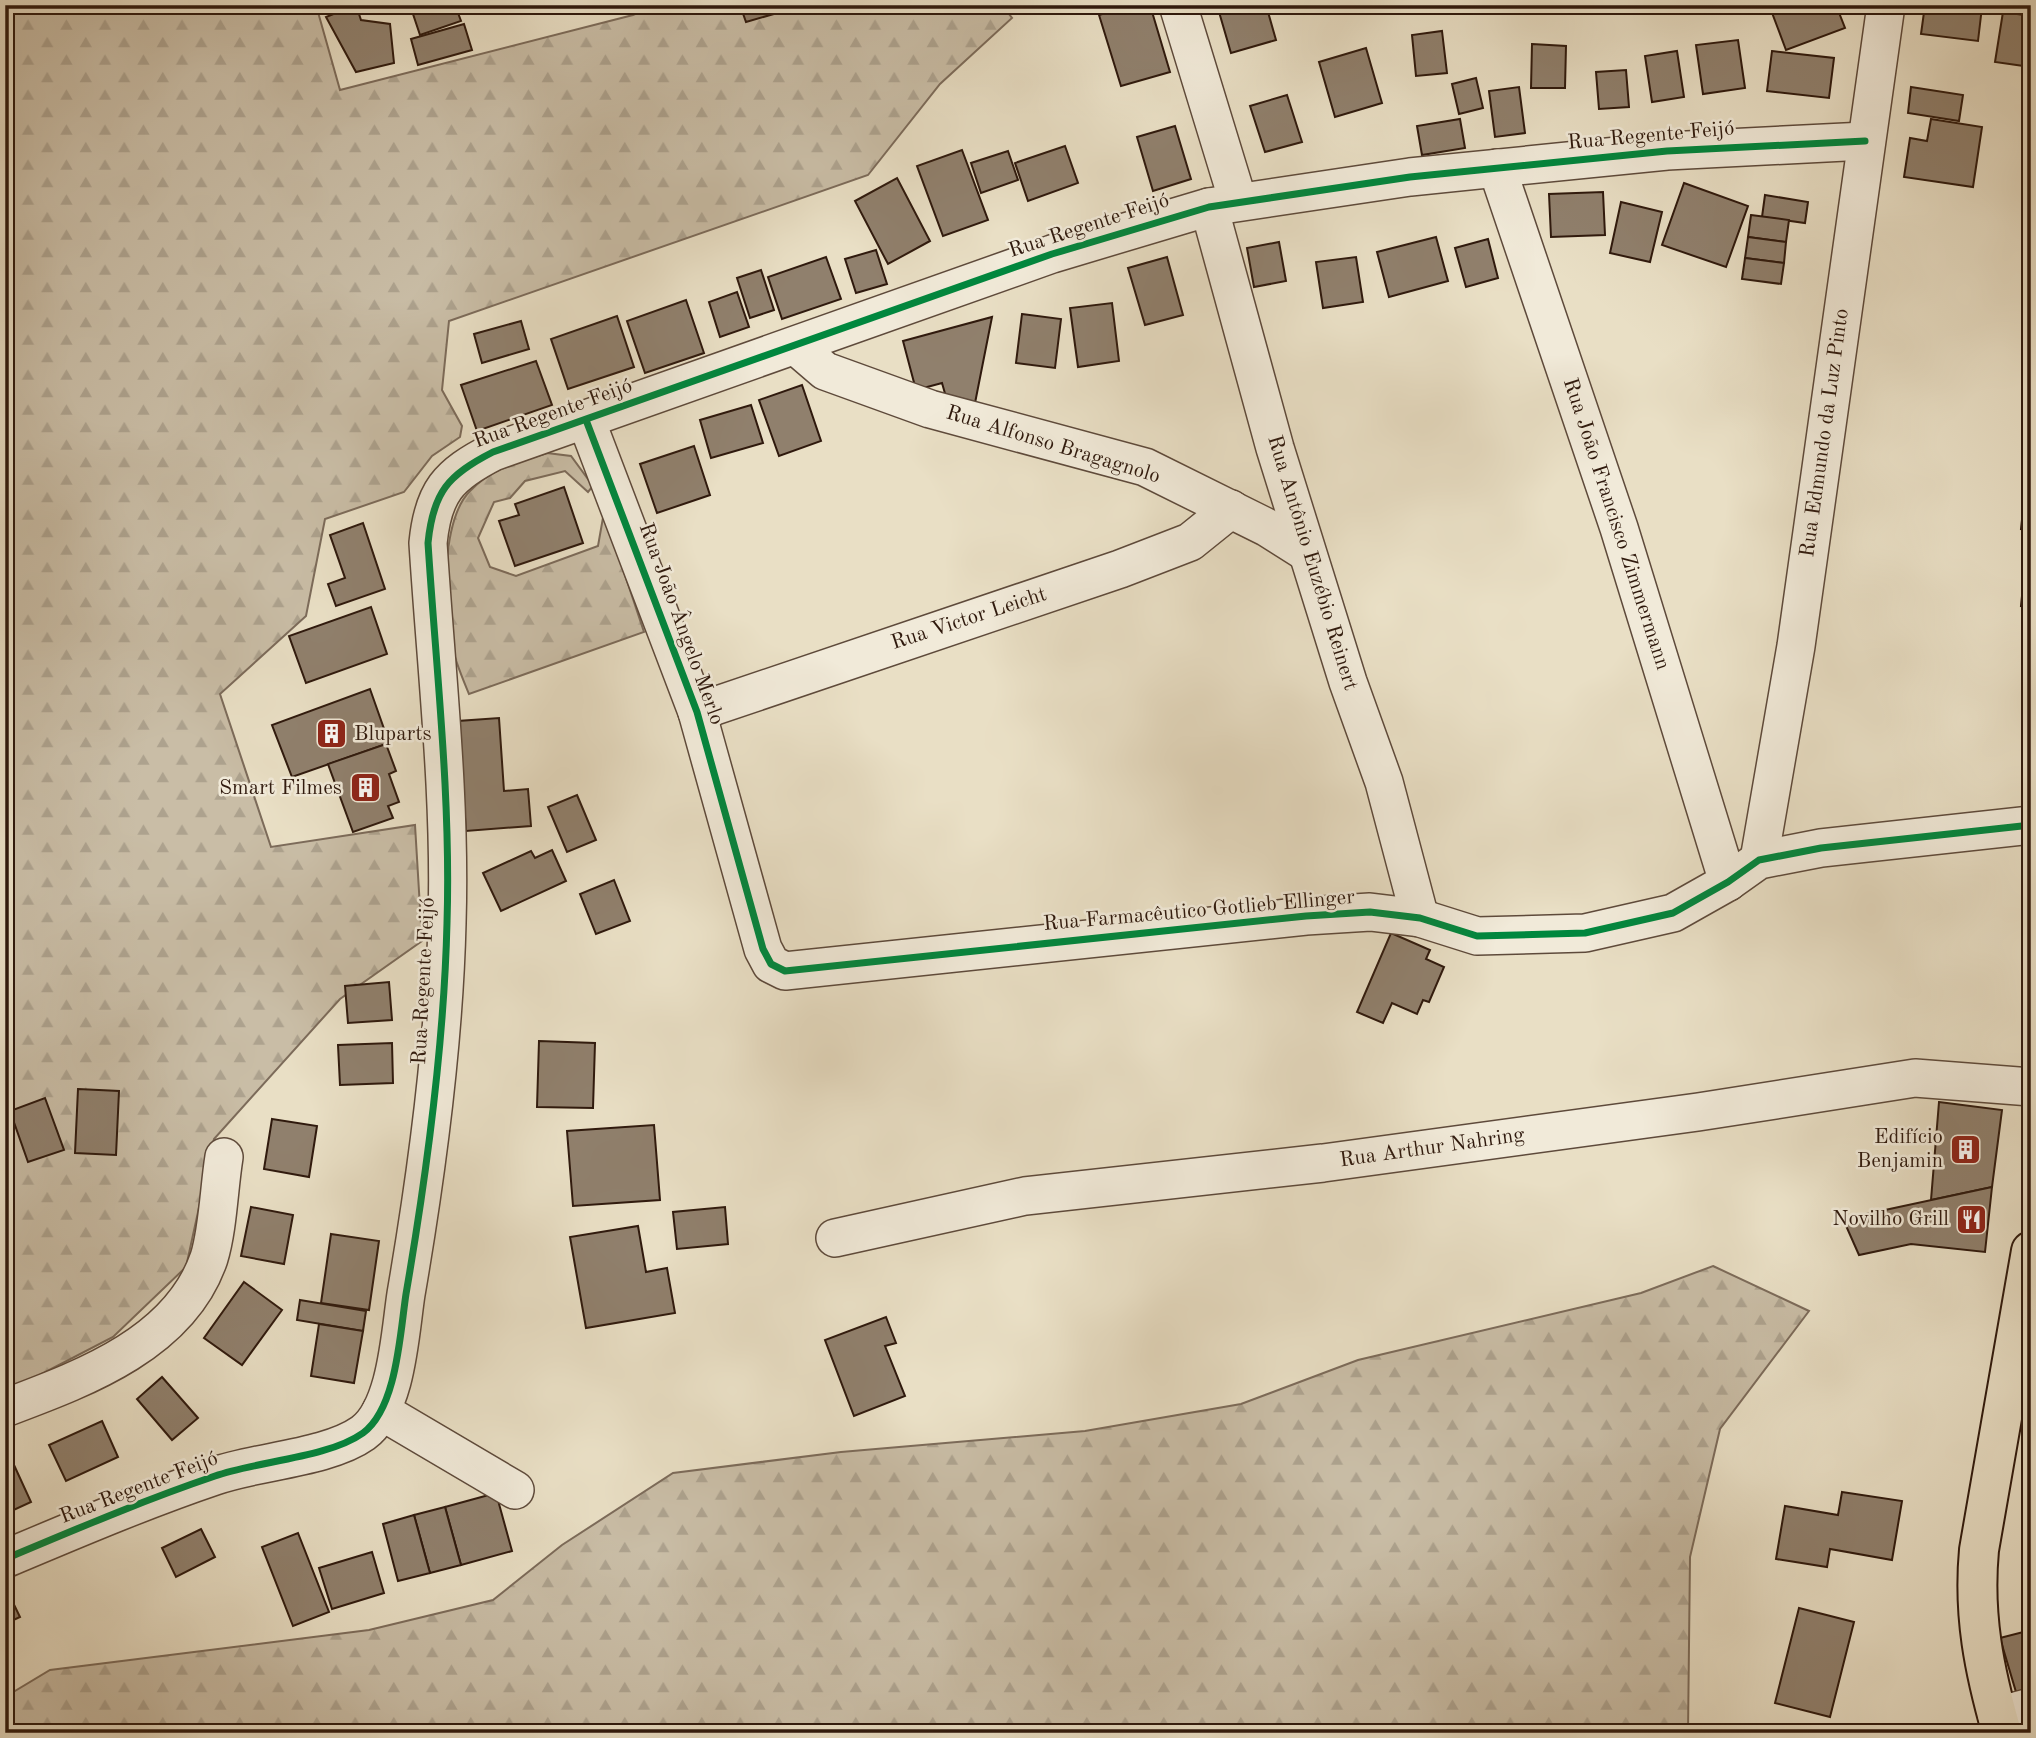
<svg xmlns="http://www.w3.org/2000/svg" width="2036" height="1738" font-family="'Old Standard TT',serif">
  <style>
    .forest { fill: url(#forest-firs); stroke: #7c6b5a; stroke-width: 2 }
    .building { fill: #90806d; stroke: #2f190d; stroke-width: 2 }
    .lines { fill: none; stroke-linecap: round; stroke-linejoin: round }
    .minor-casing { stroke: #5e4a3b; stroke-width: 40 }
    .major-casing { stroke: #2f190d; stroke-width: 42 }
    .minor { stroke: #f1ead9; stroke-width: 37 }
    .major { stroke: #e9dfc5; stroke-width: 38 }
    .cycleway-casing { stroke: #f1ead9; stroke-width: 11 }
    .cycleway { stroke: #00873e; stroke-width: 7 }
    .labels { text-anchor: middle; dominant-baseline: central; stroke-width: 5; stroke-linejoin: round; paint-order: stroke }
    .street-label { font-size: 21px; fill: #2f190d; stroke: #f1ead9 }
    .poi-label { font-size: 21px; fill: #2f190d; stroke: #f1ead9; text-anchor: end }
  </style>
  <defs>
    <pattern id="forest-firs" width="22" height="20" patternUnits="userSpaceOnUse" patternTransform="scale(1.75)"><rect width="22" height="20" fill="#c9bda6"/><path d="M5 1l3.5 6h-7zM16 11l3.5 6h-7z" fill="#ada28e"/></pattern>
  </defs>
  <rect width="100%" height="100%" fill="#e9dfc5"/>
  <filter id="stains"><feTurbulence type="fractalNoise" baseFrequency=".00286" numOctaves="4"/><feColorMatrix values="0 0 0 0 .2 0 0 0 0 .09 0 0 0 0 .02 0 0 0 .5 -.17"/></filter>
  <radialGradient id="worn" r=".72"><stop offset=".6" stop-color="#630" stop-opacity="0"/><stop offset="1" stop-color="#630" stop-opacity=".3"/></radialGradient>
  <g class="forest">
    <polygon points="5,5 316,5 340,90 633,15 655,5 1002,5 1012,18 940,84 868,175 449,321 442,390 462,426 460,437 432,456 404,492 325,519 306,616 220,694 271,847 415,825 422,941 340,999 214,1139 186,1267 113,1337 5,1393"/>
    <path d="M547 453 571 456 593 486 588 492 565 471 525 481 510 498 494 502 478 538 490 567 516 576 598 546 604 512 644 632 469 694C462 677 455 661 451 643 442 606 442 519 470 491 491 469 519 462 547 453Z"/>
    <polygon points="1713,1266 1809,1311 1720,1429 1690,1557 1688,1733 5,1733 5,1697 50,1670 369,1630 493,1600 562,1545 673,1473 841,1452 1085,1431 1241,1404 1358,1360 1641,1293"/>
  </g>
  <g class="building">
    <polygon points="356,5 361,20 390,24 394,63 356,72 326,17"/>
    <polygon points="410,5 455,5 461,21 420,35"/>
    <polygon points="740,5 805,5 746,22"/>
    <polygon points="1132,5 1150,5 1170,72 1121,86 1099,15"/>
    <polygon points="1217,5 1266,5 1276,40 1231,53"/>
    <polygon points="1784,5 1836,5 1845,28 1786,50 1771,10"/>
    <polygon points="1925,5 1982,7 1978,41 1921,34"/>
    <polygon points="2003,12 2031,16 2031,67 1995,62"/>
    <polygon points="464,24 472,50 418,65 411,39"/>
    <polygon points="1442,31 1447,73 1416,76 1412,35"/>
    <polygon points="1738,40 1745,88 1703,94 1696,45"/>
    <polygon points="1532,44 1566,46 1565,88 1531,88"/>
    <polygon points="1366,48 1382,103 1335,117 1319,62"/>
    <polygon points="1677,51 1684,97 1652,102 1645,56"/>
    <polygon points="1772,51 1834,58 1829,98 1767,91"/>
    <polygon points="1626,70 1629,107 1599,109 1596,72"/>
    <polygon points="1476,78 1483,108 1459,114 1452,84"/>
    <polygon points="1519,87 1525,133 1495,137 1489,91"/>
    <polygon points="1911,87 1963,95 1959,121 1908,113"/>
    <polygon points="1287,95 1302,142 1265,152 1250,106"/>
    <polygon points="1460,119 1465,148 1422,155 1417,126"/>
    <polygon points="1931,119 1982,127 1973,187 1904,177 1910,138 1927,141"/>
    <polygon points="1175,126 1191,179 1153,191 1137,137"/>
    <polygon points="1065,146 1078,183 1028,201 1015,163"/>
    <polygon points="962,150 988,220 943,236 917,166"/>
    <polygon points="1008,151 1018,180 981,193 971,163"/>
    <polygon points="897,178 930,241 888,264 855,201"/>
    <polygon points="1684,183 1748,206 1726,267 1662,245"/>
    <polygon points="1603,192 1605,235 1551,237 1549,194"/>
    <polygon points="1765,195 1808,202 1805,223 1762,217"/>
    <polygon points="1621,202 1662,212 1650,262 1610,253"/>
    <polygon points="1751,215 1789,220 1786,242 1748,237"/>
    <polygon points="1436,237 1448,281 1389,297 1377,252"/>
    <polygon points="1748,237 1786,242 1784,263 1745,258"/>
    <polygon points="1488,239 1498,278 1466,287 1455,248"/>
    <polygon points="1279,242 1286,281 1254,287 1247,248"/>
    <polygon points="876,250 887,284 856,293 845,259"/>
    <polygon points="826,257 841,299 782,319 768,277"/>
    <polygon points="1167,257 1183,315 1145,325 1128,268"/>
    <polygon points="1356,257 1363,302 1323,308 1316,262"/>
    <polygon points="1745,258 1784,263 1781,284 1742,279"/>
    <polygon points="761,270 774,310 750,318 737,278"/>
    <polygon points="737,292 749,327 720,337 709,302"/>
    <polygon points="686,300 704,353 645,373 627,321"/>
    <polygon points="1112,303 1119,361 1078,367 1070,308"/>
    <polygon points="1022,314 1061,319 1055,368 1016,363"/>
    <polygon points="617,316 634,367 568,389 551,339"/>
    <polygon points="992,317 975,403 946,397 942,383 916,390 903,341"/>
    <polygon points="521,321 529,349 482,363 474,334"/>
    <polygon points="536,361 552,405 477,431 461,385"/>
    <polygon points="802,385 821,441 779,456 759,400"/>
    <polygon points="751,405 763,443 711,458 700,420"/>
    <polygon points="694,446 710,495 657,513 640,464"/>
    <polygon points="2027,473 2031,473 2031,530 2021,529"/>
    <polygon points="564,487 583,543 515,566 499,521 519,515 515,504"/>
    <polygon points="363,523 385,589 336,606 328,584 345,578 330,535"/>
    <polygon points="2024,576 2031,576 2031,607 2021,606"/>
    <polygon points="371,607 387,654 306,683 289,636"/>
    <polygon points="370,689 389,743 292,777 272,725"/>
    <polygon points="2025,700 2031,701 2031,778"/>
    <polygon points="499,718 504,791 528,789 531,826 466,831 458,721"/>
    <polygon points="386,744 396,771 389,774 399,802 388,806 393,818 353,832 328,764"/>
    <polygon points="577,795 596,840 567,852 548,807"/>
    <polygon points="552,850 566,881 501,911 483,873 531,851 535,858"/>
    <polygon points="614,880 630,921 596,934 580,894"/>
    <polygon points="1391,933 1430,950 1426,959 1444,967 1429,1002 1423,1000 1417,1014 1392,1003 1383,1023 1357,1012"/>
    <polygon points="389,982 392,1020 348,1023 345,986"/>
    <polygon points="539,1041 595,1043 593,1108 537,1107"/>
    <polygon points="392,1043 393,1083 340,1085 338,1045"/>
    <polygon points="78,1089 119,1091 116,1155 75,1153"/>
    <polygon points="45,1098 64,1150 28,1162 10,1111"/>
    <polygon points="1939,1102 2002,1110 1992,1187 1931,1200"/>
    <polygon points="272,1119 317,1126 309,1177 264,1169"/>
    <polygon points="654,1125 660,1200 573,1206 567,1131"/>
    <polygon points="1992,1187 1985,1252 1911,1244 1859,1255 1843,1219"/>
    <polygon points="251,1207 293,1215 284,1264 241,1256"/>
    <polygon points="725,1207 728,1244 677,1249 673,1212"/>
    <polygon points="638,1226 646,1272 667,1268 675,1313 586,1328 570,1237"/>
    <polygon points="331,1234 379,1241 369,1310 321,1303"/>
    <polygon points="244,1282 282,1310 242,1365 204,1338"/>
    <polygon points="300,1300 366,1311 363,1331 297,1320"/>
    <polygon points="886,1317 896,1343 885,1346 905,1396 854,1416 825,1340"/>
    <polygon points="319,1324 363,1331 354,1383 311,1376"/>
    <polygon points="162,1377 198,1418 172,1440 137,1399"/>
    <polygon points="102,1421 118,1457 66,1481 49,1445"/>
    <polygon points="14,1465 31,1502 5,1514 5,1469"/>
    <polygon points="1842,1492 1902,1501 1892,1560 1830,1549 1827,1567 1776,1559 1785,1506 1838,1515"/>
    <polygon points="496,1493 512,1551 461,1565 445,1507"/>
    <polygon points="445,1507 461,1565 430,1573 414,1515"/>
    <polygon points="414,1515 430,1573 398,1581 383,1524"/>
    <polygon points="201,1529 215,1557 176,1577 162,1548"/>
    <polygon points="298,1533 329,1612 293,1626 262,1547"/>
    <polygon points="372,1552 384,1593 332,1609 319,1568"/>
    <polygon points="5,1586 20,1617 5,1624"/>
    <polygon points="1799,1608 1854,1622 1830,1717 1775,1703"/>
    <polygon points="2031,1630 2031,1688 2016,1692 2000,1638"/>
  </g>
  <g class="lines">
    <defs>
      <g id="minor">
        <polyline points="1178,5 1238,201"/>
        <polyline points="1497,168 1619,528 1728,882"/>
        <polyline points="1209,207 1275,448 1348,682 1384,782 1420,918"/>
        <polyline points="797,347 825,371 930,409 1145,467 1268,528 1306,552"/>
        <polyline points="586,420 697,712 763,949 771,964 785,971 1306,916 1370,912 1420,918 1477,936 1585,933 1673,913 1728,882 1759,860 1821,848 2031,825"/>
        <polyline points="697,712 1120,569 1190,542 1231,509"/>
        <polyline points="1759,860 1796,646 1886,5"/>
        <polyline points="835,1238 1025,1196 1323,1163 1698,1112 1915,1078 2031,1087"/>
        <path d="M5 1408C82 1379 180 1344 209 1258 218 1229 219 1188 224 1157"/>
        <polyline points="381,1411 515,1490"/>
        <path d="M5 1559C74 1530 144 1500 215 1476 257 1461 328 1458 363 1433 397 1408 400 1333 406 1294 427 1172 444 1047 447 923 451 797 436 669 428 543 433 492 448 475 493 452L1052 254 1209 207 1410 177 1667 151 1865 141"/>
        <polyline points="1997,1716 2031,1707"/>
      </g>
      <path id="major" d="M2002 1733C1984 1670 1973 1615 1979 1550L2031 1251"/>
    </defs>
    <use href="#minor" class="minor-casing"/>
    <use href="#major" class="major-casing"/>
    <use href="#minor" class="minor"/>
    <use href="#major" class="major"/>
    <defs>
      <g id="cycleway">
        <polyline points="586,420 697,712 763,949 771,964 785,971 1306,916 1370,912 1420,918 1477,936 1585,933 1673,913 1728,882 1759,860 1821,848 2031,825"/>
        <path d="M5 1559C74 1530 144 1500 215 1476 257 1461 328 1458 363 1433 397 1408 400 1333 406 1294 427 1172 444 1047 447 923 451 797 436 669 428 543 433 492 448 475 493 452L1052 254 1209 207 1410 177 1667 151 1865 141"/>
      </g>
    </defs>
    <use href="#cycleway" class="cycleway-casing"/>
    <use href="#cycleway" class="cycleway"/>
  </g>
  <defs>
    <symbol id="building-square" viewBox="-11 -11 22 22"><rect x="-9" y="-9" width="18" height="18" rx="4" fill="#8f2418" stroke="#f1ead9"/><path d="M-4-6H4V6H1V3H-1V6H-4ZM-2.5-4.3h1.7v1.8h-1.7ZM.8-4.3h1.7v1.8H.8ZM-2.5-1h1.7V.8h-1.7ZM.8-1h1.7V.8H.8Z" fill="#fff"/></symbol>
    <symbol id="restaurant-square" viewBox="-11 -11 22 22"><rect x="-9" y="-9" width="18" height="18" rx="4" fill="#8f2418" stroke="#f1ead9"/><path d="M-5-6h1v4h1v-4h1v4h1v-4h1v5L-1.5 .5V6h-2V.5L-5-1ZM5-6V6H3V1.5H1.5Q1.5-4 5-6Z" fill="#fff"/></symbol>
  </defs>
  <g fill-rule="evenodd">
    <use href="#building-square" x="314" y="716" width="35" height="35"/>
    <use href="#building-square" x="348" y="770" width="35" height="35"/>
    <use href="#building-square" x="1948" y="1132" width="35" height="35"/>
    <use href="#restaurant-square" x="1954" y="1202" width="35" height="35"/>
  </g>
  <g class="labels">
    <g class="street-label">
      <text transform="translate(1651 136) rotate(-5)">Rua Regente Feijó</text>
      <text transform="translate(1089 226) rotate(-18)">Rua Regente Feijó</text>
      <text transform="translate(553 414) rotate(-20)">Rua Regente Feijó</text>
      <text transform="translate(1825 433) rotate(-82)">Rua Edmundo da Luz Pinto</text>
      <text transform="translate(1053 445) rotate(17)">Rua Alfonso Bragagnolo</text>
      <text transform="translate(1616 524) rotate(72)">Rua João Francisco Zimmermann</text>
      <text transform="translate(1312 563) rotate(73)">Rua Antônio Euzébio Reinert</text>
      <text transform="translate(969 619) rotate(-18)">Rua Victor Leicht</text>
      <text transform="translate(681 624) rotate(70)">Rua João Ângelo Merlo</text>
      <text transform="translate(1199 911) rotate(-5)">Rua Farmacêutico Gotlieb Ellinger</text>
      <text transform="translate(424 981) rotate(-87)">Rua Regente Feijó</text>
      <text transform="translate(1432 1148) rotate(-8)">Rua Arthur Nahring</text>
      <text transform="translate(139 1488) rotate(-21)">Rua Regente Feijó</text>
    </g>
    <g class="poi-label">
      <text x="354" y="734" text-anchor="start">Bluparts</text>
      <text x="342" y="788">Smart Filmes</text>
      <text x="1943" y="1137">Edifício<tspan x="1943" dy="24">Benjamin</tspan></text>
      <text x="1949" y="1219">Novilho Grill</text>
    </g>
  </g>
  <rect width="2036" height="1738" fill="none" stroke="#e9dfc5" stroke-width="28"/>
  <rect x="7" y="7" width="2022" height="1724" fill="none" stroke="#2f190d" stroke-width="3.5"/>
  <rect x="14" y="14" width="2008" height="1710" fill="none" stroke="#2f190d" stroke-width="2"/>
  <rect width="100%" height="100%" filter="url(#stains)"/>
  <rect width="100%" height="100%" fill="url(#worn)"/>
</svg>
